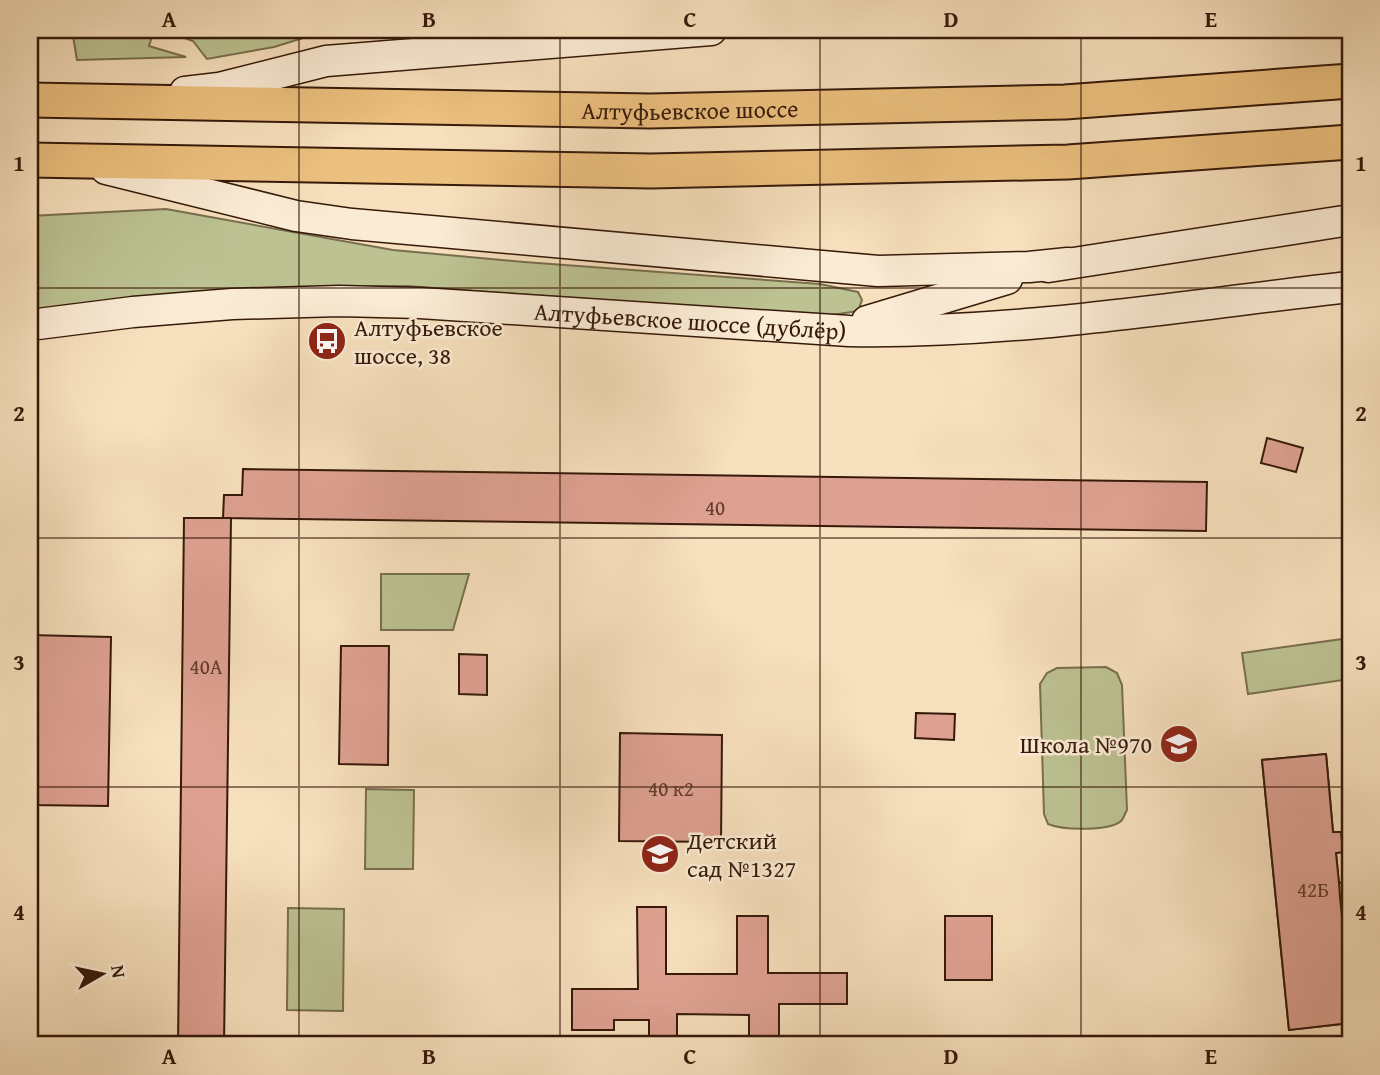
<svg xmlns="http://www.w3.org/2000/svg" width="1380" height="1075" font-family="'Gentium Book Plus',serif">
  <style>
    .green { fill: #bcc292; stroke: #796e4e; stroke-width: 2 }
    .building { fill: #dea191; stroke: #361909; stroke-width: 2 }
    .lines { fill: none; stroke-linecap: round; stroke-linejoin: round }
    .secondary-casing { stroke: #361909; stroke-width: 33 }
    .primary-casing { stroke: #361909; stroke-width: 37 }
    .secondary { stroke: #faebd4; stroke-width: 30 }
    .primary { stroke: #ecc07e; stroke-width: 33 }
    .grid { fill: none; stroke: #361909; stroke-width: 2; stroke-opacity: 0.55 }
    .labels { text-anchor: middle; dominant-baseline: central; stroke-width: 5; stroke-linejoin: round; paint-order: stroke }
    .number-label { font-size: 21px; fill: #603b2b }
    .street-label { font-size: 24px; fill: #361909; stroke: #faebd4 }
    .poi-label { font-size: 24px; fill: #361909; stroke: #faebd4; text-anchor: start }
    .neatline { fill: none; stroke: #361909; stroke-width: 2.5 }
    .grid-label { font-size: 23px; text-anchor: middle; font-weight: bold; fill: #361909 }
  </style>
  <rect width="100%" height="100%" fill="#f7e0bd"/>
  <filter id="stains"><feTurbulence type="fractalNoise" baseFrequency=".00286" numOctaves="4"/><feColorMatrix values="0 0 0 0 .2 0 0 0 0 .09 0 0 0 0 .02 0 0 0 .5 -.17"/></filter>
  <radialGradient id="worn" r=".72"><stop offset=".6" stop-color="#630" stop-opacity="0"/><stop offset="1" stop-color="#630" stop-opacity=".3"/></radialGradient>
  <g class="green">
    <polygon points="72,30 154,30 149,46 186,57 77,60"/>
    <polygon points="162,30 351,30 316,34 274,47 207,59 193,41"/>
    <polygon points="166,209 393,250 524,262 820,284 858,292 862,300 858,311 825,316 407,286 289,287 67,305 30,311 30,216"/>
    <polygon points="381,574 469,574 453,630 381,630"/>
    <polygon points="1350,638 1350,679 1248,694 1242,653"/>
    <path d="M1106 667 1117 673 1122 685 1127 810C1125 813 1124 817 1122 820 1111 832 1062 830 1048 824L1044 814 1040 684 1047 673 1057 668Z"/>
    <polygon points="366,789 414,790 413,869 365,869"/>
    <polygon points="288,908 344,909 343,1011 287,1010"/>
  </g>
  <g class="building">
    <polygon points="1267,438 1303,448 1296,472 1261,463"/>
    <polygon points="243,469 1207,482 1206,531 223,518 224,495 242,495"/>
    <polygon points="184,518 231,518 224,1045 178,1045"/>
    <polygon points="30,635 111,637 108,806 30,805"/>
    <polygon points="341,646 389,646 388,765 339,764"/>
    <polygon points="459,654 487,655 487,695 459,694"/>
    <polygon points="916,713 955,714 954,740 915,738"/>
    <polygon points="620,733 722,735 721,842 619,841"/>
    <polygon points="1326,754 1333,832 1341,832 1343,852 1336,853 1343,927 1350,926 1350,946 1345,946 1350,995 1350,1023 1289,1030 1262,760"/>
    <polygon points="1326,754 1333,832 1341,832 1343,852 1336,853 1339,883 1350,881 1350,896 1340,897 1343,927 1350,926 1350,946 1345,946 1350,995 1350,1023 1289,1030 1262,760"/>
    <polygon points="1350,881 1350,896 1340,897 1339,883"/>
    <polygon points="637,907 666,907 666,974 737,974 737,916 768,916 768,973 847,973 847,1004 779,1004 779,1045 749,1045 749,1015 677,1014 677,1045 649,1045 649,1020 614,1020 614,1030 572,1030 572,989 638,989"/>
    <rect x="945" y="916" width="47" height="64"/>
  </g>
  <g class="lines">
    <defs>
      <g id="secondary">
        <polyline points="185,92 219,88 326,61 711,30"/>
        <polyline points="106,169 296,216 352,224 878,271 1029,267 1068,263"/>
        <polyline points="1048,267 1350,220"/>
        <polyline points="867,321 1007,279"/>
        <path id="s1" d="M30 325 133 312 232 304 339 301 420 303 849 331C1017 334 1184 305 1350 287"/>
      </g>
      <g id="primary">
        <path id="s2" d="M30 100 650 111 1065 102 1350 81"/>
        <polyline points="30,160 651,171 1068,162 1350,142"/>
      </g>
    </defs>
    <use href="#secondary" class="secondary-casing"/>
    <use href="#primary" class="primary-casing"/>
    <use href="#secondary" class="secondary"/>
    <use href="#primary" class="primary"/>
  </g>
  <path class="grid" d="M299 30V1045M560 30V1045M820 30V1045M1081 30V1045M30 288H1350M30 538H1350M30 787H1350"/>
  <defs>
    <symbol id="bus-disc" viewBox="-11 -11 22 22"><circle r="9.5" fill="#8f2418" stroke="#faebd4"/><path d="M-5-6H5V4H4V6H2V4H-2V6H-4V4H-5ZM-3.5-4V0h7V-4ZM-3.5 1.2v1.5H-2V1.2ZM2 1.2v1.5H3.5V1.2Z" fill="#fff"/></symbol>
    <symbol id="school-disc" viewBox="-11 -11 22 22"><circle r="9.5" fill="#8f2418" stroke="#faebd4"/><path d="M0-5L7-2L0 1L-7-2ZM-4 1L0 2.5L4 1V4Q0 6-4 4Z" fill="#fff"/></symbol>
  </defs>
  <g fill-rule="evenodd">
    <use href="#bus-disc" x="305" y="319" width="44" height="44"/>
    <use href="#school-disc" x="1157" y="722" width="44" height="44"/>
    <use href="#school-disc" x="638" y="832" width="44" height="44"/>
  </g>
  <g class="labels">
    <g class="number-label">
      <text x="715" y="507">40</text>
      <text x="206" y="666">40А</text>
      <text x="671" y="788">40 к2</text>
      <text x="1313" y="889">42Б</text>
    </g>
    <g class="street-label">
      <text stroke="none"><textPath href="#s2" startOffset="660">Алтуфьевское шоссе</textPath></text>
      <text stroke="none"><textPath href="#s1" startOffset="662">Алтуфьевское шоссе (дублёр)</textPath></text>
    </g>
    <g class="poi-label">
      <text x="354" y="327">Алтуфьевское<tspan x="354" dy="28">шоссе, 38</tspan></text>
      <text x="1152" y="744" text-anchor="end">Школа №970</text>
      <text x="687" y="840">Детский<tspan x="687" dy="28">сад №1327</tspan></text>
    </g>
  </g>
  <rect width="1380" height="1075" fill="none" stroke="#f7e0bd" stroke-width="77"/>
  <g transform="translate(102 974) rotate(81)" stroke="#faebd4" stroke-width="5" paint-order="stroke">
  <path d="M0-5L12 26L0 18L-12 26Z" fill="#361909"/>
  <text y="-10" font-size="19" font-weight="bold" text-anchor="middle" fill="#361909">N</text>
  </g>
  <rect x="38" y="38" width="1304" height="998" class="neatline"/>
  <g class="grid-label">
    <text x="169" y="27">A</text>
    <text x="429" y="27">B</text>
    <text x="690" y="27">C</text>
    <text x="951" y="27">D</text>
    <text x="1211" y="27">E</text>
    <text x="19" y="171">1</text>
    <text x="1361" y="171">1</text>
    <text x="19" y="421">2</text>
    <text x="1361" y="421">2</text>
    <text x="19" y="670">3</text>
    <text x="1361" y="670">3</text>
    <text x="19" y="920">4</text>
    <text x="1361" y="920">4</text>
    <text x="169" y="1064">A</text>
    <text x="429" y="1064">B</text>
    <text x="690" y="1064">C</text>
    <text x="951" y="1064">D</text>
    <text x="1211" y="1064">E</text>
  </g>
  <rect width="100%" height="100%" filter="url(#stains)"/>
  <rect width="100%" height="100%" fill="url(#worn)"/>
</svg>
